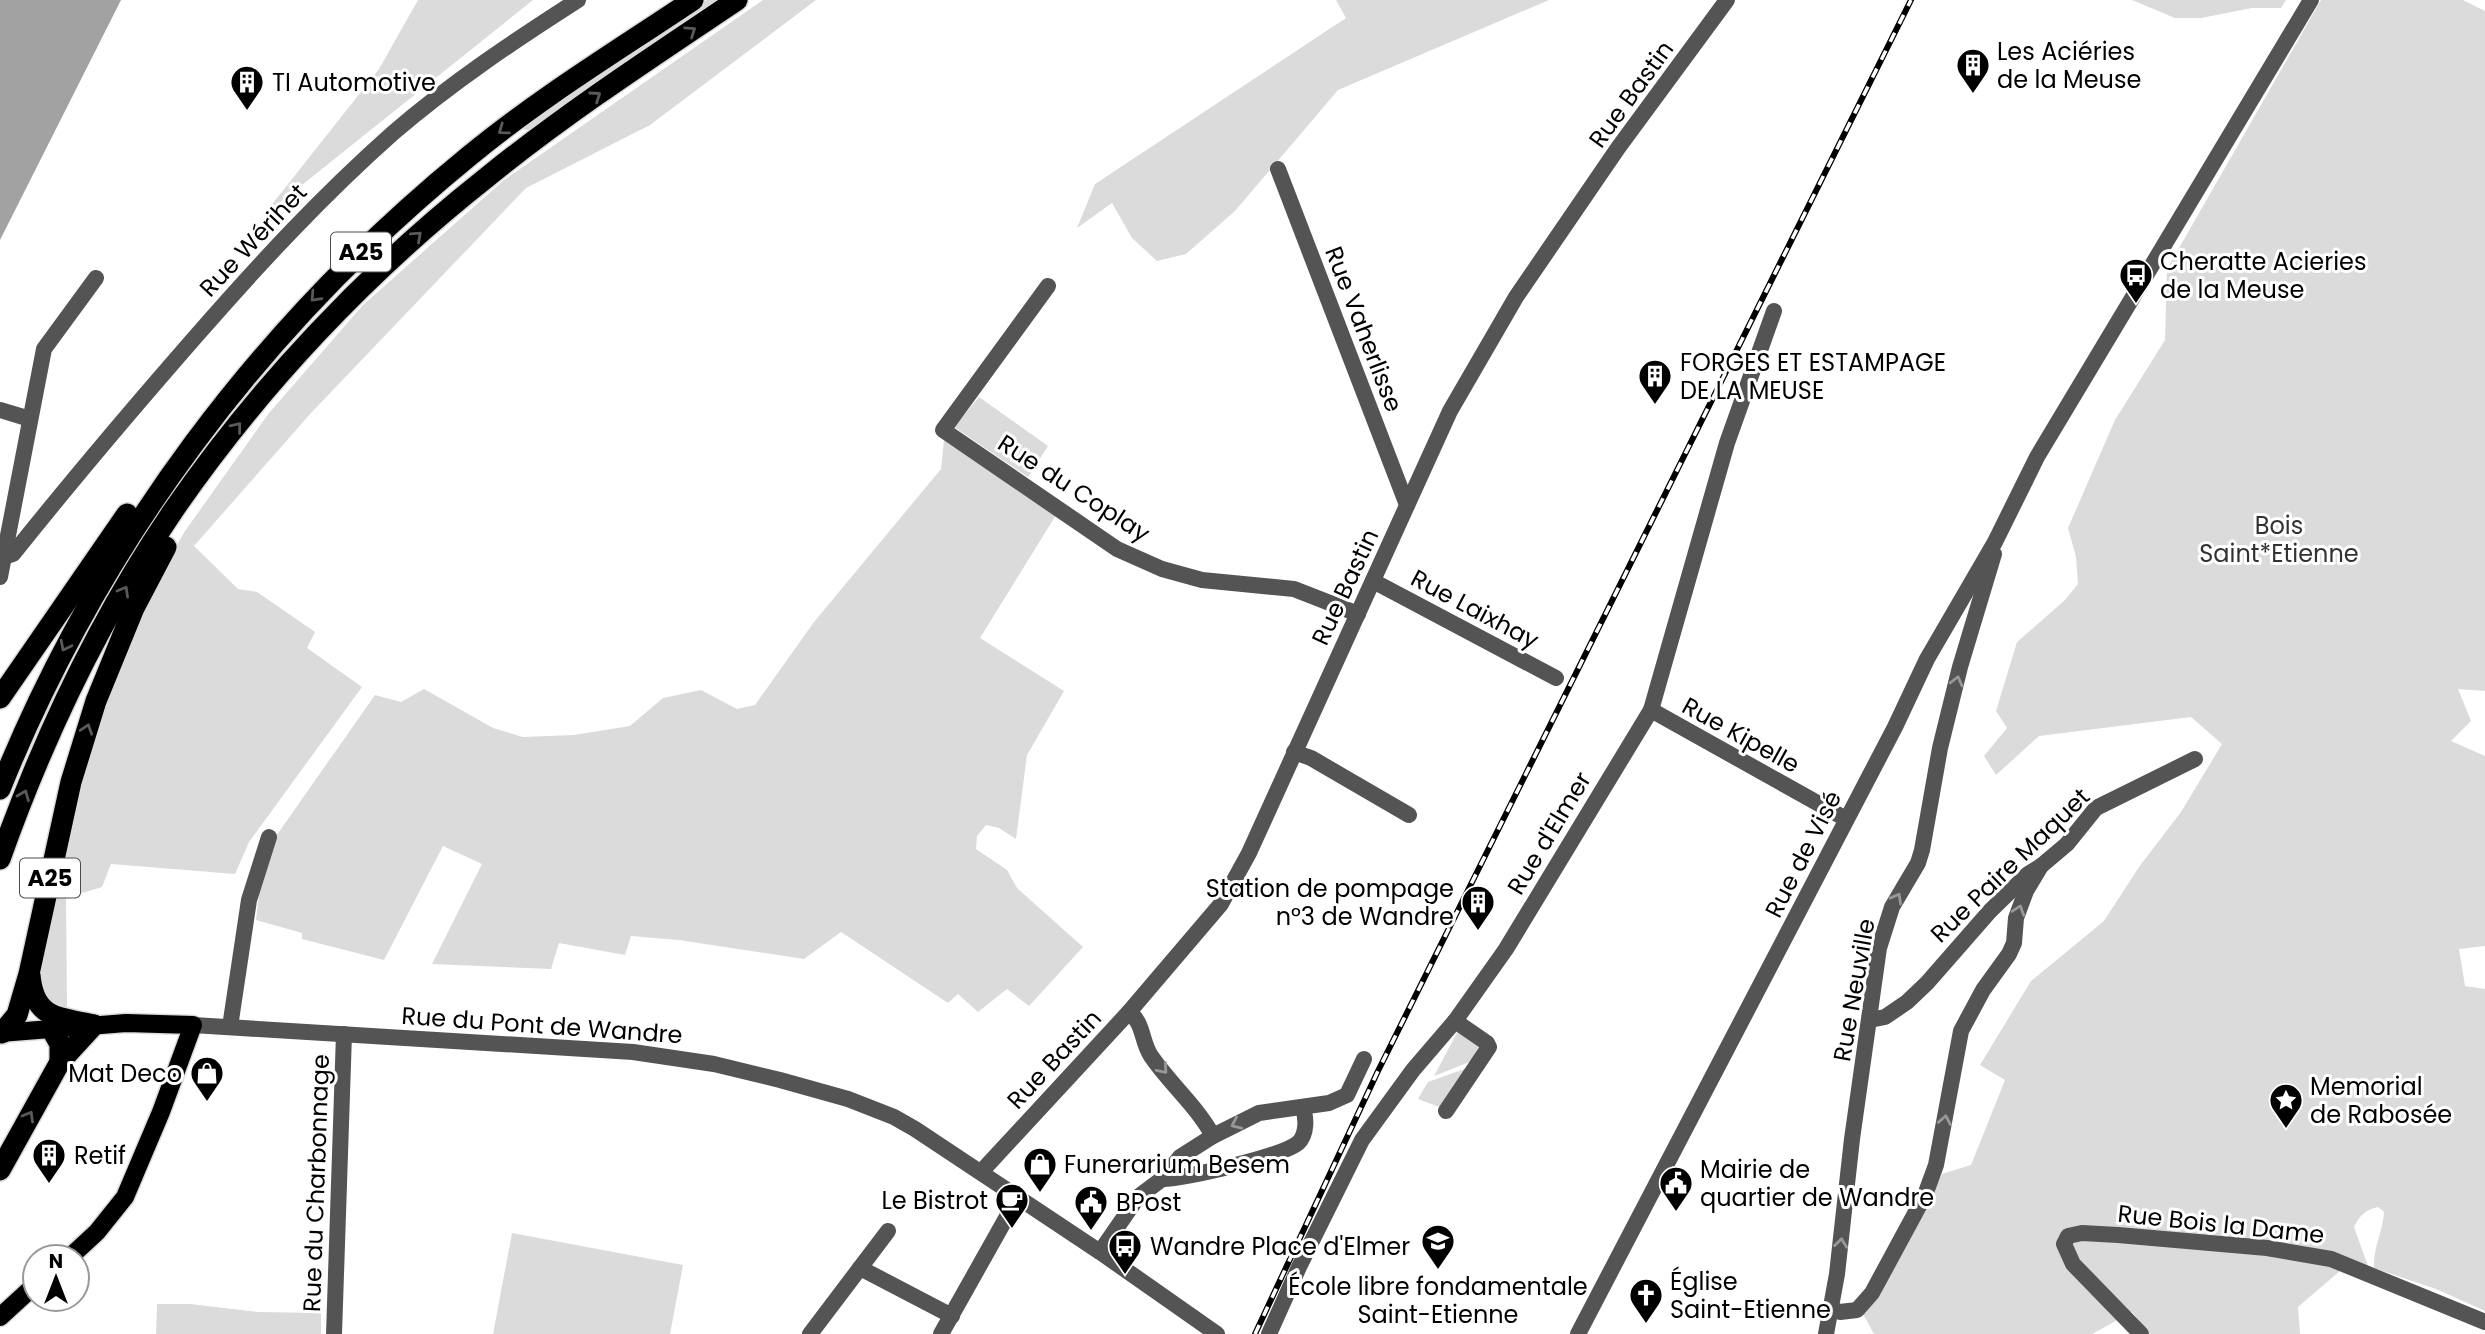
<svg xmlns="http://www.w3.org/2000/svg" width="2485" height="1334" font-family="Poppins,sans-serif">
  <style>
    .green { fill: #dbdbdb }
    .water { fill: #a2a2a2 }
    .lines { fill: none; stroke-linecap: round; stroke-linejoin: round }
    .major-casing { stroke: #dbdbdb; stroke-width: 21 }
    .highway-casing { stroke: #dbdbdb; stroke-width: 24 }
    .minor { stroke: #545454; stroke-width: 16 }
    .major { stroke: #000; stroke-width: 18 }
    .highway { stroke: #000; stroke-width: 21 }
    .rail-casing { stroke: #000; stroke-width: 6 }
    .rail { stroke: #fff; stroke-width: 3.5; stroke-dasharray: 10; stroke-linecap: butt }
    .oneway { stroke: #595959 }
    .oneway2 { stroke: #989898 }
    .labels { text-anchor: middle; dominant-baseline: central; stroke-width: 6; stroke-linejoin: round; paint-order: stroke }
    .shield { fill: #fff; stroke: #4c4c4c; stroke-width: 2 }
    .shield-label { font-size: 23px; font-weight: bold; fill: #000 }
    .poi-label { font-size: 24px; fill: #000; stroke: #fff; text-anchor: start }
    .street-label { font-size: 24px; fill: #000; stroke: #fff }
    .park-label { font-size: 24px; fill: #323232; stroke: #fff }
  </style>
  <rect width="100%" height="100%" fill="#fff"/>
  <g class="green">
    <polygon points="418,0 533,0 262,217 379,69"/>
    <polygon points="707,0 720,0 530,130 518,129"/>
    <polygon points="763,0 816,0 650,125 526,188 311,413 194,546 238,589 257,592 315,632 307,648 362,687 249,842 235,874 111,864 102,887 66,898 67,1007 44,1007 34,978 77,785 148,594 185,531 269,413 363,305 504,180"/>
    <polygon points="1336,0 1549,0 1338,90 1235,211 1186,254 1157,261 1132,238 1112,203 1077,228 1095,184 1346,18"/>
    <polygon points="2132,0 2286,0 2281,8 2252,8 2201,18 2175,18"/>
    <path d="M2321 0H2463L2485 11V691L2458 689 2471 721 2451 741 2485 756V946L2459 949 2465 986 2485 989V1311L2436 1289 2374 1268C2373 1247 2383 1232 2384 1212L2378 1207C2365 1210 2360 1215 2354 1227L2368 1266 2340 1271 2298 1307 2300 1334H2150L2132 1312 2092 1334H1874L1863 1314 1879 1297 1942 1174 1971 1165 2005 1080 1980 1065 2031 981 2104 921 2139 867 2181 812 2222 744 2191 717 2039 736 1996 775 1984 756 2007 728 1996 711 2017 642 2065 600 2078 584 2076 557 2068 528 2115 420 2165 340 2167 269Z"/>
    <polygon points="979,397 1048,446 1028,477 954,427"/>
    <polygon points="944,440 1056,515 980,638 1064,691 1027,755 1016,839 999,828 986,825 977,836 976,849 1007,870 1017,888 1083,947 1029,1006 1007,989 978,1012 958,994 948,1003 841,932 804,959 679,940 631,936 625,955 559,943 551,969 432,964 482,864 443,846 384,960 302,939 302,933 256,920 260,884 274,839 375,695 401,702 424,689 493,728 523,737 574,735 630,726 663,698 701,690 737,709 755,705 814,622 941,469"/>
    <polygon points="1458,1031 1481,1046 1472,1061 1434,1076"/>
    <polygon points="1467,1068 1442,1108 1418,1099 1428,1082"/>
    <polygon points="512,1233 683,1265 670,1334 493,1334"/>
    <polygon points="157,1304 190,1304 258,1312 321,1313 321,1334 156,1334"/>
  </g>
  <polygon class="water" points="0,0 121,0 0,240"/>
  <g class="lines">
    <defs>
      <g id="major">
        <polyline points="0,1033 126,1023 193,1025 161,1112 125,1197 97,1232 70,1257"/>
        <polyline points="0,1317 35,1285"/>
      </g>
      <g id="highway">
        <polyline points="0,698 127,514"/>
        <path d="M0 789C100 541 261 326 468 157 538 99 617 51 693 0"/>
        <path d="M0 859C43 738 100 618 173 511 259 386 367 272 486 178 566 113 652 57 737 0"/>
        <path d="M30 975C34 1019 58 1017 94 1025"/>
        <polyline points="51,1028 60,1044 60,1062"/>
        <polyline points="2,1033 17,1015 29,974 71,782 96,701 134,608 166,547"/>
        <polyline points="0,1170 60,1062 94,1025"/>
      </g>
    </defs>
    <use href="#major" class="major-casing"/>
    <use href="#highway" class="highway-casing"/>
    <g class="minor">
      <polyline points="1278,169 1407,505"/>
      <polyline points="1048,286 943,430 1117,549 1162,569 1202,580 1294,589 1358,614"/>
      <polyline points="0,410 30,419"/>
      <path d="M4 557 13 554C73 479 134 407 197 335 260 263 322 196 393 133 451 83 514 41 578 0"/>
      <polyline points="0,577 44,349 96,278"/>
      <polyline points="1373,581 1556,678"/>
      <polyline points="1651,710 1846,819"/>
      <polyline points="1294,752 1311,758 1409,815"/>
      <path d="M1129 1012C1144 1023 1141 1041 1151 1056 1170 1084 1196 1105 1213 1136"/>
      <polyline points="1870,1020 1885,1017 1907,1002 1927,983 1990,911 2028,874 2041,866 2067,844 2096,808 2195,759"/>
      <polyline points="193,1025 633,1052 714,1064 780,1080 848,1099 894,1117 915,1129 1100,1252 1217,1334"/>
      <polyline points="230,1027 249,900 269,837"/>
      <polyline points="1446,1111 1489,1047 1487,1043 1455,1021"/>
      <polyline points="981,1172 1129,1012 1221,904 1249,853 1450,411 1516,297 1618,148 1727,0"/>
      <path d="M1162 1179C1187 1178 1280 1157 1298 1143 1307 1135 1307 1117 1302 1107"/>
      <polyline points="1100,1252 1138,1197 1162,1179 1180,1157 1213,1136 1259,1113 1329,1103 1347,1095 1364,1059"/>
      <polyline points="860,1268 952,1316"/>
      <polyline points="1831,1309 1840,1312 1857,1310 1872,1293 1925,1195 1936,1165 1961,1031 1983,990 2009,954 2014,943 2016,918 2026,891 2041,866"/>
      <polyline points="334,1334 344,1034"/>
      <polyline points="810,1334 888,1231"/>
      <polyline points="941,1334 1018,1197"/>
      <polyline points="1269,1334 1299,1267 1362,1140 1413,1070 1455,1021 1506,949 1651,710 1727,443 1774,311"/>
      <polyline points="1578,1334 1895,727 1927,659 1995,542 2037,457 2311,0"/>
      <polyline points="1826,1334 1837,1274 1852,1139 1879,948 1892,907 1918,863 1922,850 1940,748 1960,667 1994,554"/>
      <polyline points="2141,1334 2073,1264 2064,1244 2068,1236 2082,1233 2118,1235 2267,1248 2331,1259 2485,1322"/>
    </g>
    <use href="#major" class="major"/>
    <use href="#highway" class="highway"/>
    <defs>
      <polyline id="rail" points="1255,1334 1378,1071 1911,0"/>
    </defs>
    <use href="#rail" class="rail-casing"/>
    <use href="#rail" class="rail"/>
  </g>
  <defs><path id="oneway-chevron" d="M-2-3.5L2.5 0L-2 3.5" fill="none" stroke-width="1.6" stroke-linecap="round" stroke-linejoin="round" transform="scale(1.75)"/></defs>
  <g class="oneway">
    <use href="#oneway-chevron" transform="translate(691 31) rotate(-34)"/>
    <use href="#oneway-chevron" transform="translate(596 96) rotate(-35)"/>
    <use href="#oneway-chevron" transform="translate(503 130) rotate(144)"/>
    <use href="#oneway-chevron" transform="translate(417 236) rotate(-42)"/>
    <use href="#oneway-chevron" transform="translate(315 297) rotate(133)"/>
    <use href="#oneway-chevron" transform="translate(237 427) rotate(-51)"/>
    <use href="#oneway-chevron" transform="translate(124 591) rotate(-60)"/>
    <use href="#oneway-chevron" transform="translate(65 646) rotate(117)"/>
    <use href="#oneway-chevron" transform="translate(87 729) rotate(-72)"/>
    <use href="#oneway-chevron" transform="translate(24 795) rotate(-68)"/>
    <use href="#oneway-chevron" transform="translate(29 1116) rotate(-60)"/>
  </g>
  <g class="oneway2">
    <use href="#oneway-chevron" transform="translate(1957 681) rotate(-76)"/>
    <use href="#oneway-chevron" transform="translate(1897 898) rotate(-61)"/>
    <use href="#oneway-chevron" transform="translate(2019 910) rotate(-71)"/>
    <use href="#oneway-chevron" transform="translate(1163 1069) rotate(49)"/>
    <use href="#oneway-chevron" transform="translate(1945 1120) rotate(-80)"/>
    <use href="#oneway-chevron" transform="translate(1236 1124) rotate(155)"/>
    <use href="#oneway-chevron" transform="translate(1841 1243) rotate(-83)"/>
  </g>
  <defs>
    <symbol id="building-pin" viewBox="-11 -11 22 30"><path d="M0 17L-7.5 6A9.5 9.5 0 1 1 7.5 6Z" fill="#000" stroke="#fff"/><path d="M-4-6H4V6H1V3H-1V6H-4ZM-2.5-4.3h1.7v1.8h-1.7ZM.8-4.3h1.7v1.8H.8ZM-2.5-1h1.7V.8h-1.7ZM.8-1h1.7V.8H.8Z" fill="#fff"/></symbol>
    <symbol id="bus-pin" viewBox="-11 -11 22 30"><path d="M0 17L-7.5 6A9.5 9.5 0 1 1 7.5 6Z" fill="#000" stroke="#fff"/><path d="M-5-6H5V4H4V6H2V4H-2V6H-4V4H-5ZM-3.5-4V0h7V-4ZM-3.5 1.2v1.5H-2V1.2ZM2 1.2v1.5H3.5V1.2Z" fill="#fff"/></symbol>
    <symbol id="shop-pin" viewBox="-11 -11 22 30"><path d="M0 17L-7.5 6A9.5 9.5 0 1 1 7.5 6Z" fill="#000" stroke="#fff"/><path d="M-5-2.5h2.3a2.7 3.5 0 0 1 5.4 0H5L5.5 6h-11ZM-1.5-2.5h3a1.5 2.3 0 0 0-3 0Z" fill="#fff"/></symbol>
    <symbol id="sight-pin" viewBox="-11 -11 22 30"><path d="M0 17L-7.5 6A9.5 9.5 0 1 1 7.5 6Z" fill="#000" stroke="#fff"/><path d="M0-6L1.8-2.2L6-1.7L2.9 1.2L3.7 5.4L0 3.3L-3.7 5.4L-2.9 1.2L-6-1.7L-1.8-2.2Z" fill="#fff"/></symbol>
    <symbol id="civic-pin" viewBox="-11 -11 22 30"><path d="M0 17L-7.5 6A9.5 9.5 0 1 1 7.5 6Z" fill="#000" stroke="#fff"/><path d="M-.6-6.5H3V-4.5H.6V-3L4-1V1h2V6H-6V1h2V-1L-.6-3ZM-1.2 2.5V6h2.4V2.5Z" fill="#fff"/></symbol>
    <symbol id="cafe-pin" viewBox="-11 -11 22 30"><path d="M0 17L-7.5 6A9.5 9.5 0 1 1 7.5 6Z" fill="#000" stroke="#fff"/><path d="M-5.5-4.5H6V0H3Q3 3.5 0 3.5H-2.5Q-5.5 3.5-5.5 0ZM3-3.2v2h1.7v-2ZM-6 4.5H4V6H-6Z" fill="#fff"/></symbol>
    <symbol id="school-pin" viewBox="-11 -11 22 30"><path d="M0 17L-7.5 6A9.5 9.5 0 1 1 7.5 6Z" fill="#000" stroke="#fff"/><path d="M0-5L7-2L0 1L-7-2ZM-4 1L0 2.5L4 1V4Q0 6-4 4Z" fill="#fff"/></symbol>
    <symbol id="church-pin" viewBox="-11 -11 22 30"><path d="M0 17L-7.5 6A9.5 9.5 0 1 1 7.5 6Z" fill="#000" stroke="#fff"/><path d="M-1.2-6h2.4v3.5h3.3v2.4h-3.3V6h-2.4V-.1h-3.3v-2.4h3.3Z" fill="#fff"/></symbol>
  </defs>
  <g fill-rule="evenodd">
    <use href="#building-pin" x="1954" y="46" width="38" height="52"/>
    <use href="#building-pin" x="228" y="63" width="38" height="52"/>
    <use href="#bus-pin" x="2117" y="256" width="38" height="52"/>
    <use href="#building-pin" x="1636" y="357" width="38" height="52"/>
    <use href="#building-pin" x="1459" y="883" width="38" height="52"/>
    <use href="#shop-pin" x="188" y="1054" width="38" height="52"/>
    <use href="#sight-pin" x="2267" y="1081" width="38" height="52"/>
    <use href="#building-pin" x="30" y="1136" width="38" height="52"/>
    <use href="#shop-pin" x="1021" y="1145" width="38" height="52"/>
    <use href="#civic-pin" x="1657" y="1164" width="38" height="52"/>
    <use href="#cafe-pin" x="993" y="1181" width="38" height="52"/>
    <use href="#civic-pin" x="1072" y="1183" width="38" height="52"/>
    <use href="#school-pin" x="1419" y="1222" width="38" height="52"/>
    <use href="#bus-pin" x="1106" y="1227" width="38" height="52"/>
    <use href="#church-pin" x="1627" y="1276" width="38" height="52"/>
  </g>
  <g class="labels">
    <g class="shield">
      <rect x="331" y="232.5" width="60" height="39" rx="5"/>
      <rect x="20" y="858.5" width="60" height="39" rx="5"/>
    </g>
    <g class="shield-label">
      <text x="361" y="252">A25</text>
      <text x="50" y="878">A25</text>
    </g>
    <g class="poi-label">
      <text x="1997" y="51">Les Aciéries<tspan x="1997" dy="28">de la Meuse</tspan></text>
      <text x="272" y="82">TI Automotive</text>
      <text x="2160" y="261">Cheratte Acieries<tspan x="2160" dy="28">de la Meuse</tspan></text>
      <text x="1680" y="362">FORGES ET ESTAMPAGE<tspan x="1680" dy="28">DE LA MEUSE</tspan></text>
      <text x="1454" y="888" text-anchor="end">Station de pompage<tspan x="1454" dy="28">n°3 de Wandre</tspan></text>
      <text x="182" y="1073" text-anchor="end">Mat Deco</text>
      <text x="2310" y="1086">Memorial<tspan x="2310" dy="28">de Rabosée</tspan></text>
      <text x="74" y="1155">Retif</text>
      <text x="1064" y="1164">Funerarium Besem</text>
      <text x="1700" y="1169">Mairie de<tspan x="1700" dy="28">quartier de Wandre</tspan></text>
      <text x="988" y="1200" text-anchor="end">Le Bistrot</text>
      <text x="1116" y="1202">BPost</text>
      <text x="1150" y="1246">Wandre Place d'Elmer</text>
      <text x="1670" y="1281">Église<tspan x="1670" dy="28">Saint-Etienne</tspan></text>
      <text x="1438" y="1286" text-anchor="middle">École libre fondamentale<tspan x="1438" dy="28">Saint-Etienne</tspan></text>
    </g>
    <g class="street-label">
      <text transform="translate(1631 94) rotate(-54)">Rue Bastin</text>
      <text transform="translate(253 240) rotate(-47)">Rue Wérihet</text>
      <text transform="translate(1364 329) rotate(69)">Rue Vaherlisse</text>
      <text transform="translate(1074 488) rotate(33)">Rue du Coplay</text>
      <text transform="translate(1345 587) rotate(-65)">Rue Bastin</text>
      <text transform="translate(1475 609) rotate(28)">Rue Laixhay</text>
      <text transform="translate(1741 735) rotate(29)">Rue Kipelle</text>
      <text transform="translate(1549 833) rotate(-59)">Rue d'Elmer</text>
      <text transform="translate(1803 854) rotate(-63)">Rue de Visé</text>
      <text transform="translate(2010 865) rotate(-44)">Rue Paire Maquet</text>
      <text transform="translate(1854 990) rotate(-80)">Rue Neuville</text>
      <text transform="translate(542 1025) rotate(4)">Rue du Pont de Wandre</text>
      <text transform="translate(1054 1059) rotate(-47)">Rue Bastin</text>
      <text transform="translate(316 1183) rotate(-88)">Rue du Charbonnage</text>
      <text transform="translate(2221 1224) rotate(6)">Rue Bois la Dame</text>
    </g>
    <g class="park-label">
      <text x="2279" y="525">Bois<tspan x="2279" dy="28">Saint*Etienne</tspan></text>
    </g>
  </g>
  <g transform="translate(56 1278)"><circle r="33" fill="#ffffff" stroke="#999999" stroke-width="2"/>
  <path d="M0-5L12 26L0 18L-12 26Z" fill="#000000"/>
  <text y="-10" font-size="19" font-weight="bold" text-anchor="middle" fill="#000000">N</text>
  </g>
</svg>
